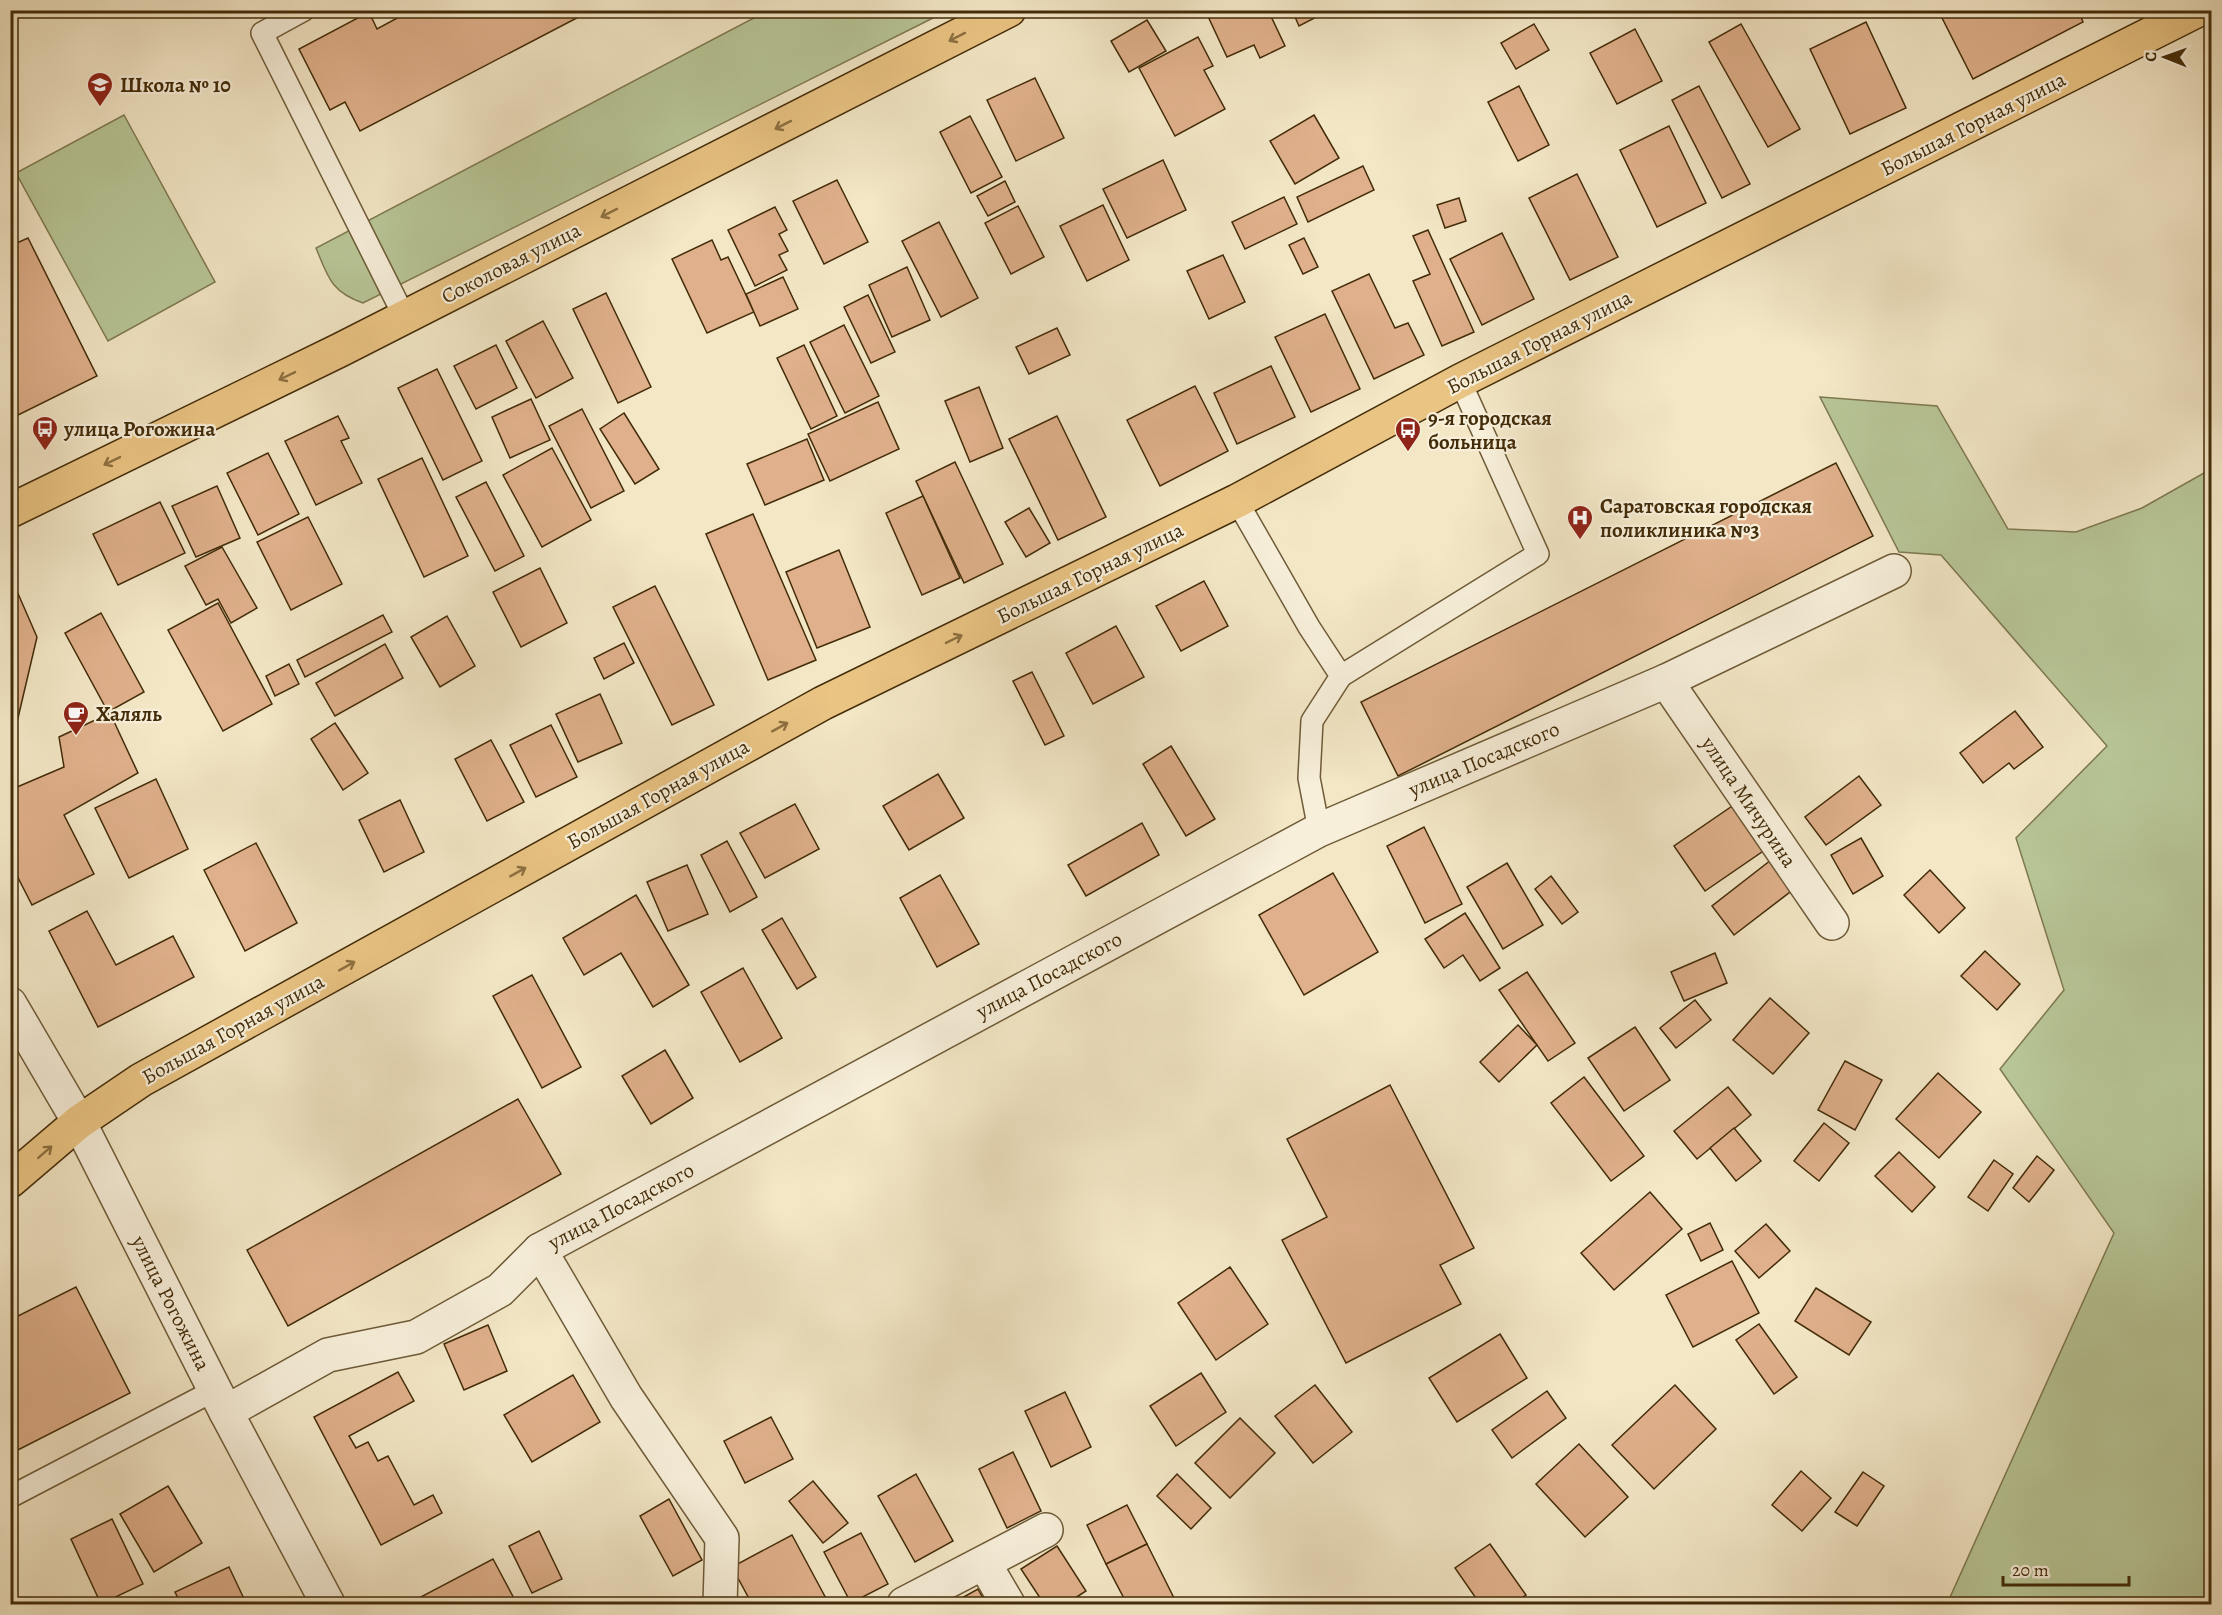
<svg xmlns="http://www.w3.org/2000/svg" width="2222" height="1615" font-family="Alegreya,serif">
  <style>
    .green { fill: #b8c697; stroke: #7e7950; stroke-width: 1.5 }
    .building { fill: #dfb08b; stroke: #432c09; stroke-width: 1.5 }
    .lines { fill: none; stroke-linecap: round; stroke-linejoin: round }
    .service-casing { stroke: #6f5b38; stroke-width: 24 }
    .minor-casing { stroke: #6f5b38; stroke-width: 36 }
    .primary-casing { stroke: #432c09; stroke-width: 36 }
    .service { stroke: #f7efda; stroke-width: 21 }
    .minor { stroke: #f7efda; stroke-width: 33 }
    .primary { stroke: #eac483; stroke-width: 33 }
    .oneway { stroke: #8e7040 }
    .labels { text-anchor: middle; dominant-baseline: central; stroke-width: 4.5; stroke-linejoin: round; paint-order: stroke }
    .poi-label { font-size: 21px; font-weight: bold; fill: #432c09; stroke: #f7efda; text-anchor: start }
    .street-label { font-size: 21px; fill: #432c09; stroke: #f7efda }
  </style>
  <rect width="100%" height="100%" fill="#f3e7c6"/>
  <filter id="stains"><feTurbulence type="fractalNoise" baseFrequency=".00333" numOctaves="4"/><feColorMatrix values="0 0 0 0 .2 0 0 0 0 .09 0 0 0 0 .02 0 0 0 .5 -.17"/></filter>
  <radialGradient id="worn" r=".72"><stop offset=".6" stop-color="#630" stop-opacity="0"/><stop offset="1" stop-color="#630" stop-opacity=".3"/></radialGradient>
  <g class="green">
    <path d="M767 11H947L363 303C331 292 328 277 316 248Z"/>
    <polygon points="124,115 215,282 108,341 16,173"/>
    <polygon points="1820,397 1937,406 2008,529 2076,532 2142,508 2211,469 2211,1604 1947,1604 2114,1233 2000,1069 2064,990 2016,838 2107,746 1941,555 1899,552"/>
  </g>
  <g class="building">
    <polygon points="412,10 592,10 360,131 345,102 330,110 299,49 369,12 377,29"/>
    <polygon points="1205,10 1268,10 1285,46 1260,58 1254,45 1227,57"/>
    <polygon points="1292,10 1330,10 1299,26"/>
    <polygon points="1938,10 2078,10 2083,22 1973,79"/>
    <polygon points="1147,20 1166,51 1129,72 1111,41"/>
    <polygon points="1866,22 1906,108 1850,134 1810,49"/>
    <polygon points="1534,24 1549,50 1516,69 1501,43"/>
    <polygon points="1741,24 1800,129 1768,147 1709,42"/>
    <polygon points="1635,29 1662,81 1617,104 1590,53"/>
    <polygon points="1198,37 1213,66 1204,70 1225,109 1175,136 1139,68"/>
    <polygon points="1035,78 1064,138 1016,161 987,100"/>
    <polygon points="1519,86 1549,145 1518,161 1488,102"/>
    <polygon points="1699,86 1750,184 1722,198 1672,100"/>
    <polygon points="1314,115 1339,158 1295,184 1270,141"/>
    <polygon points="970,116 1002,177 971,193 940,132"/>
    <polygon points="1669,126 1706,203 1657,227 1620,150"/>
    <polygon points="1163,160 1186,210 1127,238 1103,189"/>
    <polygon points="1363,166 1374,190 1308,222 1297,197"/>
    <polygon points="1577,174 1618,257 1570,280 1529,198"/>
    <polygon points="837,180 868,242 824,264 793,201"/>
    <polygon points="1005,181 1015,202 988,216 977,196"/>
    <polygon points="1284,197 1297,224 1245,249 1232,222"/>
    <polygon points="1459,198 1466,221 1445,228 1437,205"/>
    <polygon points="1103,205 1129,260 1087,281 1060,226"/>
    <polygon points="1018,206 1044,257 1011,274 985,223"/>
    <polygon points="775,207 787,230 779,234 788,251 779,255 787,270 755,286 728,230"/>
    <polygon points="939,222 978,298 941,317 902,241"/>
    <polygon points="1428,230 1474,332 1442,346 1413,281 1430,274 1413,236"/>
    <polygon points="1502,233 1534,299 1482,325 1450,259"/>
    <polygon points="28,238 97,376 10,419 10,246"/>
    <polygon points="1304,238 1318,267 1303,274 1289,245"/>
    <polygon points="712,240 721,260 728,257 754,312 707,333 672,259"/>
    <polygon points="1223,255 1245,302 1209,319 1187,271"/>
    <polygon points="907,267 930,320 892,337 869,285"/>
    <polygon points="1369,274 1395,328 1408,323 1424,355 1374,379 1332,291"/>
    <polygon points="783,277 798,309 760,326 746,294"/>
    <polygon points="606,293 651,387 618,403 573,309"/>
    <polygon points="868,295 895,352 871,363 844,307"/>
    <polygon points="1325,314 1360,389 1311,412 1275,337"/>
    <polygon points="543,321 573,378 536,398 506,341"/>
    <polygon points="844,325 879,396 845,413 810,342"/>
    <polygon points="1057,328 1070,355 1029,374 1016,347"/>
    <polygon points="496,345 517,388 476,409 454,366"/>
    <polygon points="804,345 837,416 811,429 777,358"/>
    <polygon points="1271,366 1295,417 1237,444 1214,393"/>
    <polygon points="437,369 482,461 443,480 398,388"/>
    <polygon points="1195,386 1228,451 1160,486 1127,420"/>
    <polygon points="979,387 1003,448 970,462 945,401"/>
    <polygon points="531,399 550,440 510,458 492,417"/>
    <polygon points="878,402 899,449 830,481 808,434"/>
    <polygon points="582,409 624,491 591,508 549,426"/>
    <polygon points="624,413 659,469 635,484 600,429"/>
    <polygon points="338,416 349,438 341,441 362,483 316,505 285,441"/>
    <polygon points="1057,416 1106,517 1058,540 1009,439"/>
    <polygon points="807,439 824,480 765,505 747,464"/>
    <polygon points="552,448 591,520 542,547 503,475"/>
    <polygon points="268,453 299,514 258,535 227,473"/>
    <polygon points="422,458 468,556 424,577 378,479"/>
    <polygon points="955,462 1003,564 964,583 916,481"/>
    <polygon points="1836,463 1873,536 1398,776 1361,702"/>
    <polygon points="486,482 524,556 495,571 456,497"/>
    <polygon points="217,486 240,538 196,557 172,506"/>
    <polygon points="923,496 960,578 922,595 886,513"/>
    <polygon points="160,502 185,553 118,585 93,534"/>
    <polygon points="1029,508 1050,543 1026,557 1005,522"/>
    <polygon points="753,514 816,660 768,680 706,534"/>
    <polygon points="308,517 342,584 291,610 257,542"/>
    <polygon points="222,547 257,608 231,623 218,599 206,605 185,566"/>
    <polygon points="839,550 870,627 817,648 786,572"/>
    <polygon points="540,568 567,623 521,647 493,592"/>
    <polygon points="1204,581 1228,626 1181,651 1156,606"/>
    <polygon points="655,586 714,705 672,725 613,607"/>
    <polygon points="16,589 37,637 10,752 10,592"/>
    <polygon points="218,603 272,704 223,731 168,630"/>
    <polygon points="101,613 144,692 108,712 65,633"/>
    <polygon points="383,615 392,632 305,677 297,660"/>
    <polygon points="447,616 475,666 440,687 411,637"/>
    <polygon points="1116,626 1144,677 1093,704 1066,653"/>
    <polygon points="624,643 634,663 604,679 594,658"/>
    <polygon points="385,644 403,678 335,716 316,683"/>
    <polygon points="289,664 299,684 275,696 266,676"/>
    <polygon points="1032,672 1064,736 1045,745 1013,681"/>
    <polygon points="600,694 622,743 578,762 556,714"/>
    <polygon points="2015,711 2043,747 2014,769 2009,763 1983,783 1960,753"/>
    <polygon points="110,713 138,773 64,815 94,874 32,905 10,862 10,790 64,767 59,737"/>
    <polygon points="335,723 368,773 343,790 311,739"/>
    <polygon points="551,725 577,777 536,797 510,745"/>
    <polygon points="491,740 524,802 487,821 455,759"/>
    <polygon points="1171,746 1215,819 1186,836 1143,764"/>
    <polygon points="938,774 964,818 909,850 883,806"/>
    <polygon points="1859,776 1881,805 1826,845 1805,817"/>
    <polygon points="156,779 188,849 129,878 95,808"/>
    <polygon points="400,800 424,852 384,872 359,820"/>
    <polygon points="1741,800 1772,845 1705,891 1674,846"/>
    <polygon points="795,804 819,849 765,878 740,833"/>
    <polygon points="1142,823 1159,855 1086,896 1068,865"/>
    <polygon points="1424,827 1462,904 1425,923 1387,846"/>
    <polygon points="1861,838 1883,876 1853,894 1831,855"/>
    <polygon points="727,841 757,897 730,912 701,855"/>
    <polygon points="256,843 297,923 245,951 204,870"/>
    <polygon points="1771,860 1794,889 1734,935 1712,906"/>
    <polygon points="1507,863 1543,925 1503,949 1467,887"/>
    <polygon points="687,865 708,914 668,931 647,882"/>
    <polygon points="1930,870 1965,908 1939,933 1904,895"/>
    <polygon points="1333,873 1378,952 1304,995 1259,915"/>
    <polygon points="940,875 979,944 937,967 900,898"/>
    <polygon points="1551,876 1578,912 1562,924 1535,889"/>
    <polygon points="636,895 689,985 653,1007 621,953 584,975 563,938"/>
    <polygon points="87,911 116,965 173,936 194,977 98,1027 49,931"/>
    <polygon points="1465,913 1500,968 1480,981 1463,955 1444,968 1425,939"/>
    <polygon points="782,918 816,977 797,989 762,930"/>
    <polygon points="1985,951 2020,984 1997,1010 1961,976"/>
    <polygon points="1715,953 1727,983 1684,1001 1671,972"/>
    <polygon points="743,968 782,1038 740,1062 701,992"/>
    <polygon points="1527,972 1575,1043 1548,1061 1499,990"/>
    <polygon points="532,975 581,1067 542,1088 493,996"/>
    <polygon points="1770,998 1809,1033 1773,1074 1733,1040"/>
    <polygon points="1695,1000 1711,1020 1676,1048 1660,1028"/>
    <polygon points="1518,1025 1537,1045 1499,1082 1480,1062"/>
    <polygon points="1635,1027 1670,1080 1624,1111 1588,1058"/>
    <polygon points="665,1050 693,1098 651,1124 622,1076"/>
    <polygon points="1845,1061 1882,1080 1855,1130 1818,1110"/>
    <polygon points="1938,1073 1981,1112 1939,1158 1896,1119"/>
    <polygon points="1584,1077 1644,1156 1611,1181 1551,1103"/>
    <polygon points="1390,1085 1474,1248 1440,1265 1461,1304 1346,1363 1282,1240 1327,1217 1287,1139"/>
    <polygon points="1728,1087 1751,1115 1697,1159 1674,1131"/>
    <polygon points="518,1099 561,1174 288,1326 247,1250"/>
    <polygon points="1824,1123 1849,1143 1819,1181 1794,1161"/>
    <polygon points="1734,1128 1761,1161 1736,1181 1710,1148"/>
    <polygon points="1899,1152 1935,1187 1912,1212 1875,1176"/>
    <polygon points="2037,1156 2054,1170 2029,1202 2013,1188"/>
    <polygon points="1994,1160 2013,1174 1988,1211 1968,1197"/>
    <polygon points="1650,1192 1682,1229 1614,1290 1581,1253"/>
    <polygon points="1710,1223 1723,1250 1701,1261 1688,1234"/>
    <polygon points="1766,1224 1790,1251 1759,1278 1735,1251"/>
    <polygon points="1732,1261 1759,1313 1693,1347 1666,1295"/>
    <polygon points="1230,1267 1268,1324 1216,1360 1178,1303"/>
    <polygon points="76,1287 130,1393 10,1454 10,1320"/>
    <polygon points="1816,1288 1871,1322 1849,1355 1795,1321"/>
    <polygon points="1759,1324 1797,1377 1774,1394 1736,1340"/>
    <polygon points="488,1325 507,1371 464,1390 444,1344"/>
    <polygon points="1500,1334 1527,1378 1457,1422 1429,1378"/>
    <polygon points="398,1372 414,1401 349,1436 356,1448 368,1442 378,1461 388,1456 414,1505 433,1495 442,1513 381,1545 314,1417"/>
    <polygon points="1201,1373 1226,1412 1176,1446 1150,1406"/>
    <polygon points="573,1375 600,1422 532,1462 504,1415"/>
    <polygon points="1315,1385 1352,1432 1313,1463 1275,1416"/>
    <polygon points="1675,1385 1716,1429 1654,1489 1612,1445"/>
    <polygon points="1547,1391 1566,1418 1512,1458 1492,1430"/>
    <polygon points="1065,1392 1091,1447 1051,1467 1025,1411"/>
    <polygon points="771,1417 793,1459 745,1483 724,1441"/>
    <polygon points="1240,1418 1275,1453 1230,1498 1195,1463"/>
    <polygon points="1579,1444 1628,1497 1585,1537 1536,1484"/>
    <polygon points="1013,1452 1041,1511 1007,1528 979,1469"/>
    <polygon points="1801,1471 1831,1498 1802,1531 1772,1505"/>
    <polygon points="1863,1472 1884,1486 1857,1526 1835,1512"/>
    <polygon points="916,1474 953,1541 915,1562 878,1496"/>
    <polygon points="1177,1474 1211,1508 1191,1529 1157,1496"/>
    <polygon points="813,1481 848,1523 823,1543 789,1501"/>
    <polygon points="168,1486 202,1543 154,1572 120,1514"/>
    <polygon points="669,1499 702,1560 673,1576 640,1516"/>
    <polygon points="1127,1505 1147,1544 1106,1564 1087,1525"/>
    <polygon points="112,1519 143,1584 101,1604 71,1539"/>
    <polygon points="539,1531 562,1579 532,1593 509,1546"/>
    <polygon points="861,1533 888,1584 851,1603 824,1552"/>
    <polygon points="792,1535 829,1604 752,1604 732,1567"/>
    <polygon points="1147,1544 1177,1604 1127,1604 1106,1564"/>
    <polygon points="1490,1544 1526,1595 1513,1604 1480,1604 1455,1568"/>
    <polygon points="1057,1546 1086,1591 1066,1604 1044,1604 1021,1569"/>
    <polygon points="493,1559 517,1604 417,1604 415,1600"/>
    <polygon points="229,1567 246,1603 181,1604 175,1592"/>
    <polygon points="978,1589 986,1604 951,1604"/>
  </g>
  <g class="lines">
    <defs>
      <g id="service">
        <polyline points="304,10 262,33 404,316"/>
        <polyline points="1237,501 1309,627 1341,676 1312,721 1309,778 1319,830"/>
        <polyline points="1341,676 1538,554 1460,381"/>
        <polyline points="10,1497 215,1390"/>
      </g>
      <g id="minor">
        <polyline points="1666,681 1832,923"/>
        <polyline points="10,1004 79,1122 226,1412 328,1604"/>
        <polyline points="540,1250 626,1397 722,1538 720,1604"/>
        <polyline points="226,1412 328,1355 416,1337 500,1290 540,1250 1319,830 1666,681 1894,571"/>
        <polyline points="984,1563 1008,1604"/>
        <polyline points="904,1604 1046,1530"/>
      </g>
      <g id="primary">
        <polyline points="10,511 340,350 1009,10"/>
        <polyline points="10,1181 79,1122 141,1080 823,703 1237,501 1460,381 2198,10"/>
      </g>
    </defs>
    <use href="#service" class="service-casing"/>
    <use href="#minor" class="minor-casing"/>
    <use href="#primary" class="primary-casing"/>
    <use href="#service" class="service"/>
    <use href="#minor" class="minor"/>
    <use href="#primary" class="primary"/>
  </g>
  <defs><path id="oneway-shaft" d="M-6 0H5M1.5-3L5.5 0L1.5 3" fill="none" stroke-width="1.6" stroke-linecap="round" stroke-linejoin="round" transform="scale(1.5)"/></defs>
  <g class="oneway">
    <use href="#oneway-shaft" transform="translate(957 37) rotate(153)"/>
    <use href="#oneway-shaft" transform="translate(783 125) rotate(153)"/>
    <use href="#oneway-shaft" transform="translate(609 213) rotate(153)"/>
    <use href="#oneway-shaft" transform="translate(287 376) rotate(154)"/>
    <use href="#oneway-shaft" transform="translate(112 461) rotate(154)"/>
    <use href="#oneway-shaft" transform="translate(954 639) rotate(-26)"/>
    <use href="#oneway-shaft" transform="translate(780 727) rotate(-29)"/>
    <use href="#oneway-shaft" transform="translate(518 872) rotate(-29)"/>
    <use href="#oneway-shaft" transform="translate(347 966) rotate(-29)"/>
    <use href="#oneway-shaft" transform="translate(45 1152) rotate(-41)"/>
  </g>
  <defs>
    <symbol id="school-pin" viewBox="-11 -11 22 30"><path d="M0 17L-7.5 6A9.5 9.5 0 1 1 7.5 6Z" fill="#8f2418" stroke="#f7efda"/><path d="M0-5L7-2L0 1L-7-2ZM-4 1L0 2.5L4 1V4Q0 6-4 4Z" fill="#fff"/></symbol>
    <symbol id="bus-pin" viewBox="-11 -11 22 30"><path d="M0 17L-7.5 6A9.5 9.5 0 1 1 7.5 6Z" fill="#8f2418" stroke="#f7efda"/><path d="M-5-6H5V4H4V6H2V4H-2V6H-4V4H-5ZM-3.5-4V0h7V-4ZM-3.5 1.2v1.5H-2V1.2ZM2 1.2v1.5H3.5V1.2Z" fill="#fff"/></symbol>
    <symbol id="hospital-pin" viewBox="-11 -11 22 30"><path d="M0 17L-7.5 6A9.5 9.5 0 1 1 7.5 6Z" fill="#8f2418" stroke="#f7efda"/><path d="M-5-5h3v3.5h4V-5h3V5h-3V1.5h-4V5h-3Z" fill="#fff"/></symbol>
    <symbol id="cafe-pin" viewBox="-11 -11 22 30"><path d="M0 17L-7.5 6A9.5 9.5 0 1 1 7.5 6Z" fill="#8f2418" stroke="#f7efda"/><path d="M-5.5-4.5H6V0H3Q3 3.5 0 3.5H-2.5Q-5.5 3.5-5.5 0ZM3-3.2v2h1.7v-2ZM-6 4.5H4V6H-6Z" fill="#fff"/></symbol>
  </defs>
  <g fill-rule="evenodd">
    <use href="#school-pin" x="85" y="70" width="30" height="40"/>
    <use href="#bus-pin" x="30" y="414" width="30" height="40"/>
    <use href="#bus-pin" x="1393" y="415" width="30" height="40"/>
    <use href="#hospital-pin" x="1565" y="503" width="30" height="40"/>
    <use href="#cafe-pin" x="61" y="699" width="30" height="40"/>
  </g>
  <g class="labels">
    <g class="poi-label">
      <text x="120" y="85">Школа № 10</text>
      <text x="1428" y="418">9-я городская<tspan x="1428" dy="24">больница</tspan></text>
      <text x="64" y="429">улица Рогожина</text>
      <text x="1600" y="506">Саратовская городская<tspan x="1600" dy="24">поликлиника №3</tspan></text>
      <text x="96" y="714">Халяль</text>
    </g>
    <g class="street-label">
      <text transform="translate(1973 124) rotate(-27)">Большая Горная улица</text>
      <text transform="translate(511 263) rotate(-27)">Соколовая улица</text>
      <text transform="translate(1539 342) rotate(-27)">Большая Горная улица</text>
      <text transform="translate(1090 573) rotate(-26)">Большая Горная улица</text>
      <text transform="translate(1484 759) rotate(-23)">улица Посадского</text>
      <text transform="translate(658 794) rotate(-29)">Большая Горная улица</text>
      <text transform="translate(1749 802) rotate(56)">улица Мичурина</text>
      <text transform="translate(1049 975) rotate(-28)">улица Посадского</text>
      <text transform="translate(233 1029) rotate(-29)">Большая Горная улица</text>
      <text transform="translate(621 1206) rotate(-28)">улица Посадского</text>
      <text transform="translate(171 1303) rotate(63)">улица Рогожина</text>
    </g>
  </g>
  <rect width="2222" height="1615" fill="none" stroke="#f3e7c6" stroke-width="36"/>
  <rect x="12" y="12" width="2198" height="1591" fill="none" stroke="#432c09" stroke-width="3"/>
  <rect x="18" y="18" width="2186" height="1579" fill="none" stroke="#432c09" stroke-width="1.5"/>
  <g transform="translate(2165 57) rotate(271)" stroke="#f7efda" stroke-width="4.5" paint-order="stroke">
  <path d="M0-4.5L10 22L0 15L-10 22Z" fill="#432c09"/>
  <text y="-9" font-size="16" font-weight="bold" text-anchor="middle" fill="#432c09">С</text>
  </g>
  <path d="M2003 1576v9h126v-9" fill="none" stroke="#432c09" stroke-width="3"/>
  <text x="2012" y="1576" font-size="18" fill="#432c09" stroke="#f7efda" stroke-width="4.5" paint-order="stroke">20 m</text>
  <rect width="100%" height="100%" filter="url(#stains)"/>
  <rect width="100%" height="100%" fill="url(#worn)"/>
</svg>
